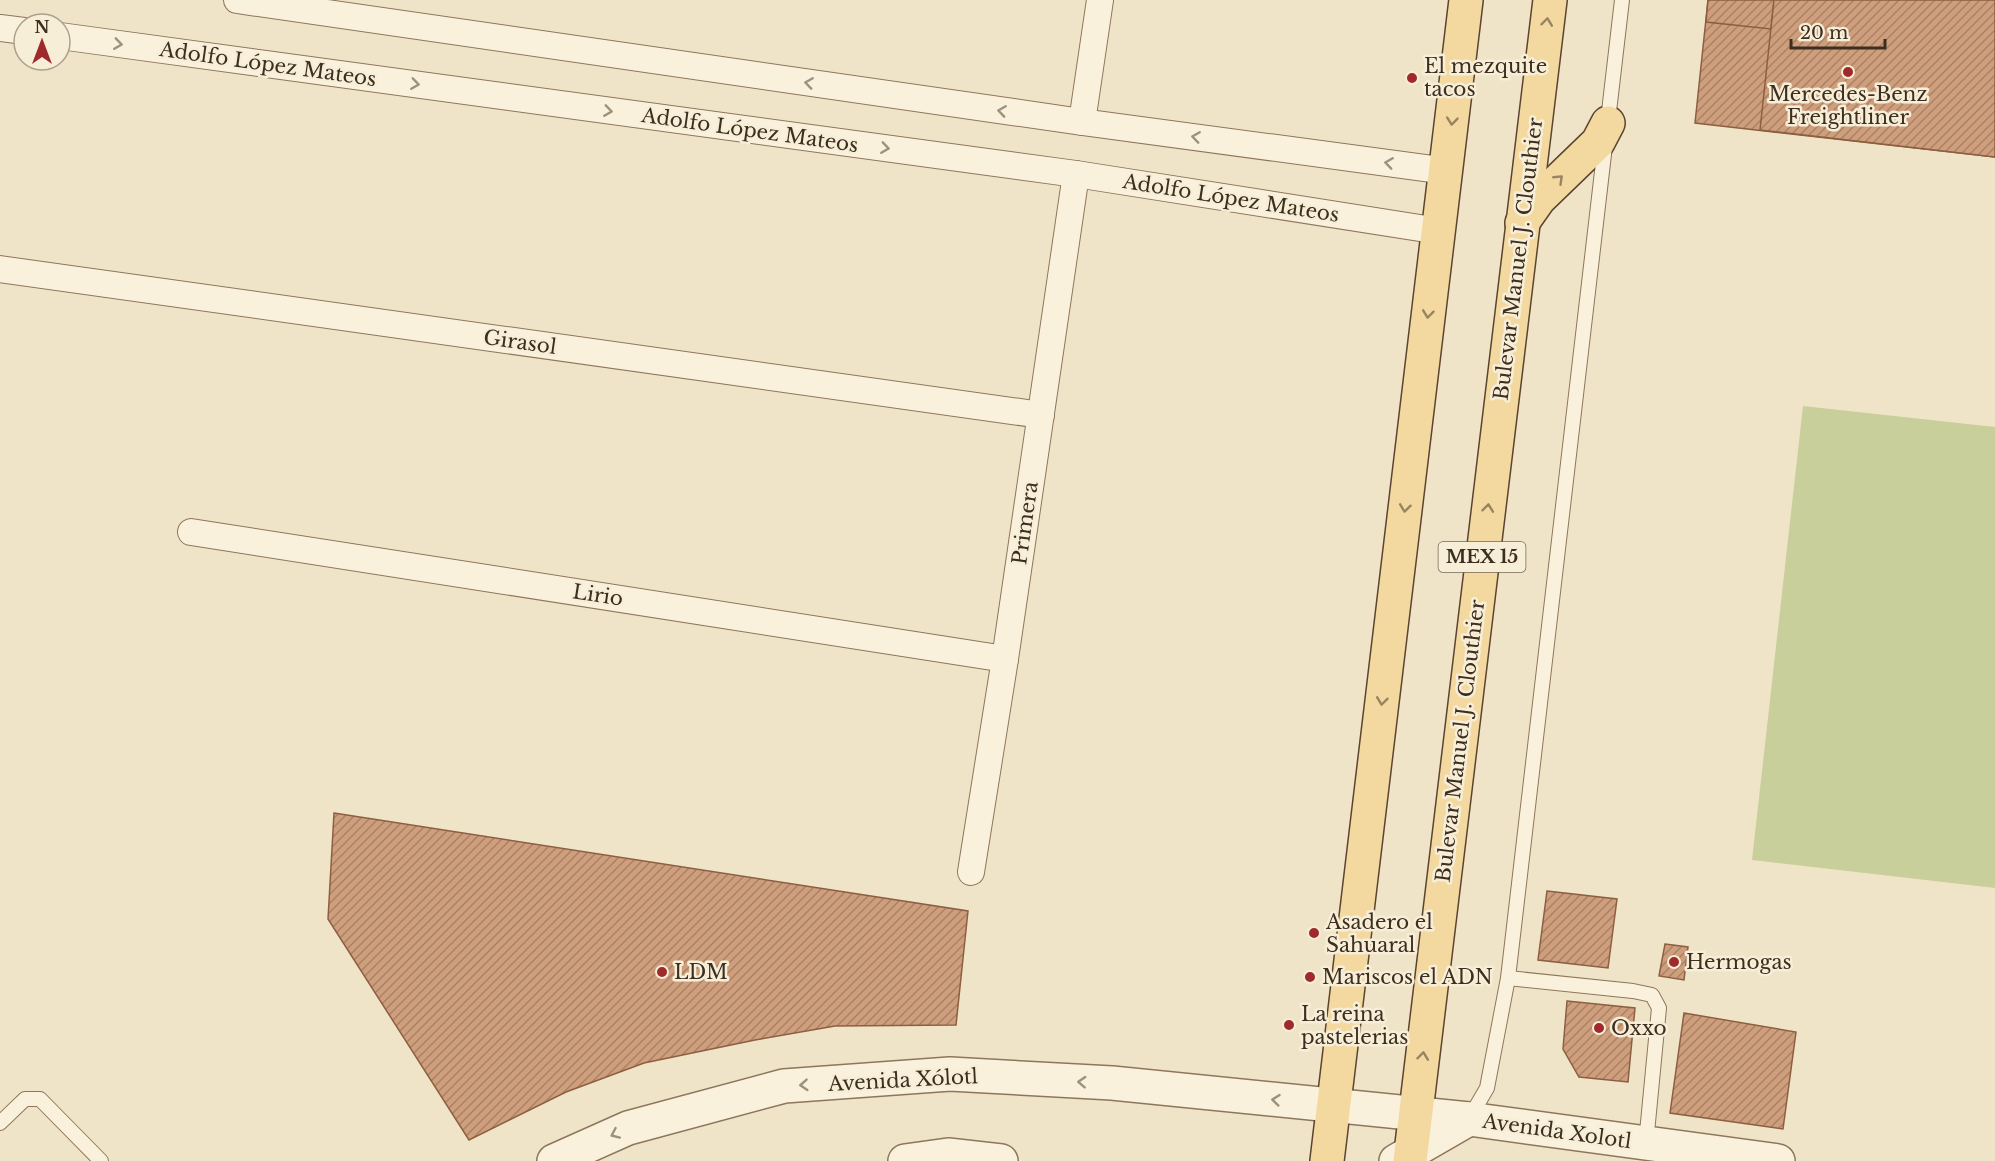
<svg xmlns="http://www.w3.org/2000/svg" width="1995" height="1161" font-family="'Libre Baskerville',serif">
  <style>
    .pitch { fill: #c9cf9b }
    .building { fill: url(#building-hatch); stroke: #8d5f41; stroke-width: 1.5 }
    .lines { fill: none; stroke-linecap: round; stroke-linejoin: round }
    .service-casing { stroke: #8d765c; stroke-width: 16 }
    .minor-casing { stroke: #8d765c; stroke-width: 28 }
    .tertiary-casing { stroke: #8d765c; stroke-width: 36 }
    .primary-casing { stroke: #5b4430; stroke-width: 36 }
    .service { stroke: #faf1dc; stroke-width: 14 }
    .minor { stroke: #faf1dc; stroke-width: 26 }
    .tertiary { stroke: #faf1dc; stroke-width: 33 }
    .primary { stroke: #f3d9a0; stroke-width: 33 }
    .oneway { stroke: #988460 }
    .oneway2 { stroke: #9c907e }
    .poi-dot { fill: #9e2a2b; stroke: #f7eed8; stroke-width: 2 }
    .labels { text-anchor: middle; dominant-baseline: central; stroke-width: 5; stroke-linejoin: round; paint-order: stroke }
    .shield { fill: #f7eed8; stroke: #756857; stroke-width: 1.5 }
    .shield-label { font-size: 18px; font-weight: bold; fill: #3d2e20 }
    .street-label { font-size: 20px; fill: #3d2e20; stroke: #f7eed8 }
    .poi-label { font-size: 20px; fill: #3d2e20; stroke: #f7eed8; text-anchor: start }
  </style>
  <defs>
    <pattern id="building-hatch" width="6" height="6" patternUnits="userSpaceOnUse" patternTransform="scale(1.5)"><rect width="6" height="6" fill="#cf9f7d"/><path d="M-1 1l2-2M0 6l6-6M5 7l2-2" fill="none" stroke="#a98266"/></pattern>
  </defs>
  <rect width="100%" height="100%" fill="#f0e4c8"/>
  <polygon class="pitch" points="1803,406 1995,427 1995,888 1752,860"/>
  <g class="building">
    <polygon points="1708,0 1995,0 1995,157 1695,123"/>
    <polygon points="1708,0 1774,0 1771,29 1706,22"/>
    <polygon points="1774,0 1995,0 1995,157 1760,130"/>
    <polygon points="334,813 968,911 956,1025 835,1026 755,1040 644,1063 566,1092 469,1140 328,919"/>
    <polygon points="1547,891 1617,899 1608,968 1538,960"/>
    <polygon points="1665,944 1688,947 1684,980 1659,976"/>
    <polygon points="1567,1001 1635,1008 1628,1082 1579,1077 1563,1049"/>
    <polygon points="1684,1013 1796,1032 1783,1129 1670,1113"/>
  </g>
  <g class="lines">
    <defs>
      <g id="service">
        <polyline points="1508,978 1633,991 1652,995 1659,1008 1646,1143"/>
        <polyline points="1470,1117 1487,1088 1508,978 1622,0"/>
        <polyline points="0,1123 25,1099 40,1099 101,1161"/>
      </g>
      <g id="minor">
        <polyline points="237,0 1082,122 1447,171"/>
        <polyline points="0,28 24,31"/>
        <polyline points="60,36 1076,174 1439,231"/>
        <polyline points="1082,122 1100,0"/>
        <polyline points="0,269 1041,415"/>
        <polyline points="191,532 1005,659"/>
        <polyline points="971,872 1005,659 1076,174"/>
      </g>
      <g id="tertiary">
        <polyline points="554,1161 628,1128 784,1086 950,1074 1112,1083 1469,1119 1778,1161"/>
        <polyline points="905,1161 948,1155 1001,1161"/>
        <polyline points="1396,1161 1469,1119"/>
      </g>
      <g id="primary">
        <polyline points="1522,223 1539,199 1598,142 1608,123"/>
        <polyline points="1327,1161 1466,0"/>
        <polyline points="1410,1161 1550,0"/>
      </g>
    </defs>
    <use href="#service" class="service-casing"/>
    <use href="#minor" class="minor-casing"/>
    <use href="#tertiary" class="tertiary-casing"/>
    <use href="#primary" class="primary-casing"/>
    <use href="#service" class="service"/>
    <use href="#minor" class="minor"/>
    <use href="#tertiary" class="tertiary"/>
    <use href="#primary" class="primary"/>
  </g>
  <defs><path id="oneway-chevron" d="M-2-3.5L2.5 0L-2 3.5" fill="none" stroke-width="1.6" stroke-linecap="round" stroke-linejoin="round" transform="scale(1.5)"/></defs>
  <g class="oneway">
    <use href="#oneway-chevron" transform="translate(1547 22) rotate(-83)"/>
    <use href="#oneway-chevron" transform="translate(1452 121) rotate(96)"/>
    <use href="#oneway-chevron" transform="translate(1559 179) rotate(-44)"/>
    <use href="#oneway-chevron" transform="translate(1428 314) rotate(97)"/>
    <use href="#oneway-chevron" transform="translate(1405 508) rotate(97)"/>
    <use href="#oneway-chevron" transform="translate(1488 508) rotate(-83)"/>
    <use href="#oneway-chevron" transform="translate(1382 701) rotate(97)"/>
    <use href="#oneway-chevron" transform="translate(1423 1056) rotate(-83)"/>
  </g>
  <g class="oneway2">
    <use href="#oneway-chevron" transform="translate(118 44) rotate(8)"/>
    <use href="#oneway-chevron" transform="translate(809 83) rotate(-172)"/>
    <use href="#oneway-chevron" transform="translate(415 84) rotate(8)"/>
    <use href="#oneway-chevron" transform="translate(608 111) rotate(8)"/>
    <use href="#oneway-chevron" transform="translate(1002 111) rotate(-172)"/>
    <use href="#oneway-chevron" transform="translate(1196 137) rotate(-172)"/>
    <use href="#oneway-chevron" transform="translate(885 148) rotate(8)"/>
    <use href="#oneway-chevron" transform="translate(1389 163) rotate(-172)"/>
    <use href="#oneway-chevron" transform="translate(1082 1082) rotate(-177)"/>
    <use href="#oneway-chevron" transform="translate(804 1085) rotate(176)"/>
    <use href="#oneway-chevron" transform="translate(1276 1100) rotate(-174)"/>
    <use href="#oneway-chevron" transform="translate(615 1134) rotate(156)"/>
  </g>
  <g class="poi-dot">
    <circle cx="1848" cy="72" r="6"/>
    <circle cx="1412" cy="78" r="6"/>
    <circle cx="1314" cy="933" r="6"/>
    <circle cx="1674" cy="962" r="6"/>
    <circle cx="662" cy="972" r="6"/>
    <circle cx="1310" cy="977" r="6"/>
    <circle cx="1289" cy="1025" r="6"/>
    <circle cx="1599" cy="1028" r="6"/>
  </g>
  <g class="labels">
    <rect class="shield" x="1438.5" y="542" width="87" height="30" rx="4.5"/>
    <g class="shield-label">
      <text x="1482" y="557">MEX 15</text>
    </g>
    <g class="street-label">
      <text transform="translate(268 64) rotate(8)">Adolfo López Mateos</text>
      <text transform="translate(750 130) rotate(8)">Adolfo López Mateos</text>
      <text transform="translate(1231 198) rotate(9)">Adolfo López Mateos</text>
      <text transform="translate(1518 259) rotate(-83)">Bulevar Manuel J. Clouthier</text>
      <text transform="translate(520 342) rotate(8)">Girasol</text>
      <text transform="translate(1025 523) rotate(-82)">Primera</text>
      <text transform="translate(598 595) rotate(9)">Lirio</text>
      <text transform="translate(1460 741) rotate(-83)">Bulevar Manuel J. Clouthier</text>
      <text transform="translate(903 1080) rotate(-3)">Avenida Xólotl</text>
      <text transform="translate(1557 1131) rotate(8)">Avenida Xolotl</text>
    </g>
    <g class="poi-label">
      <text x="1424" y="66">El mezquite<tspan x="1424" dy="23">tacos</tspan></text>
      <text x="1848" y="94" text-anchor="middle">Mercedes-Benz<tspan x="1848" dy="23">Freightliner</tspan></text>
      <text x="1326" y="922">Asadero el<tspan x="1326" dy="23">Sahuaral</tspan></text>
      <text x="1686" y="962">Hermogas</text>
      <text x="674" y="972">LDM</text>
      <text x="1322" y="977">Mariscos el ADN</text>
      <text x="1301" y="1014">La reina<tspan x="1301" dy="23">pastelerias</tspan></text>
      <text x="1611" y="1028">Oxxo</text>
    </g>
  </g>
  <g transform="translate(42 42)"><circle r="28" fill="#f7eed8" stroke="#ada18e" stroke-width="1.5"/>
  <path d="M0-4.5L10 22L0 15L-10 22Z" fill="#9e2a2b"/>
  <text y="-9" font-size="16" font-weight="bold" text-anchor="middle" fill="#3d2e20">N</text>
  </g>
  <path d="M1791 39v9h94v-9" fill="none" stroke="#3d2e20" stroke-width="3"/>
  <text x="1800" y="39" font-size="18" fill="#3d2e20" stroke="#f7eed8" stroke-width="4.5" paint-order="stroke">20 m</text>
</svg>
